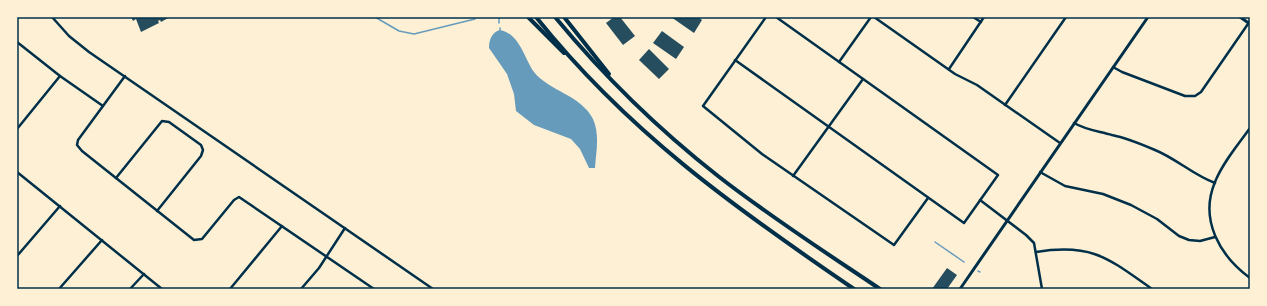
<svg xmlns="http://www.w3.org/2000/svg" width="1267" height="306" font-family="'Work Sans',sans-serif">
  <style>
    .water { fill: #669bbc }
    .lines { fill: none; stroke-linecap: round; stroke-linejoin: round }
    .stream { stroke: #669bbc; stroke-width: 1.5 }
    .building { fill: #264d5e }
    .minor { stroke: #003049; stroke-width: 2.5 }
    .tertiary { stroke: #003049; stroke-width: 3 }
    .trunk { stroke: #003049; stroke-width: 4 }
    .neatline { fill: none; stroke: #003049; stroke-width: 1.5 }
  </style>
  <rect width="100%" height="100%" fill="#fdf0d5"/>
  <path class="water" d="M500 30C520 34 524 58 534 72 549 91 581 95 593 119 600 135 596 152 595 168H589L580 149 571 139 534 125 516 111 514 94 507 74 489 48C489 40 492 32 500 30Z"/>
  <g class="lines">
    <g class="stream">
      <polyline points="375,17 399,31 414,34 475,19"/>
      <polyline points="481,17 482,17"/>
      <polyline points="499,17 499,23"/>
      <polyline points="500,28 500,30"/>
      <polyline points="935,242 964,262"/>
      <polyline points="978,271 980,272"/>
    </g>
  </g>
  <g class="building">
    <polygon points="131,17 170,17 161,22 160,20 158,21 159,23 141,32 136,19 133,21"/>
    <polygon points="614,17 620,17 635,36 623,45 606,23"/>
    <polygon points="671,17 698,17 702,20 694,33"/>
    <polygon points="662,31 684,47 676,59 653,43"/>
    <polygon points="649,49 669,69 659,79 639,60"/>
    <polygon points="947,268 957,275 947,289 932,289"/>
  </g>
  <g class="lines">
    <g class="minor">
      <polyline points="52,17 69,36 89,52 433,289"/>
      <polyline points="766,17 703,106 762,154 894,245 928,198"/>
      <polyline points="874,17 955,74 977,85 1060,143"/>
      <polyline points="973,17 981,22"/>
      <polyline points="17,42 60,76 103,106"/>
      <polyline points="735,60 964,223 998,175 776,17"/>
      <polyline points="839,62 871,17"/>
      <polyline points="1113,67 1122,72 1185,96 1195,96 1201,92 1250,21"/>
      <polyline points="949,69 984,17"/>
      <polyline points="125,76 78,140 77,145 82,151 194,240 202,239 234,200 239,197 374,289"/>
      <polyline points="1005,105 1066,17"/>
      <path d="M1074 123C1086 130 1098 131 1112 135 1127 138 1141 144 1155 150 1177 159 1193 175 1215 183"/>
      <path d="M1250 128C1238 145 1223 162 1215 182 1199 220 1220 256 1250 278"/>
      <polyline points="17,129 60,76"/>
      <polyline points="17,172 162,289"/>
      <polyline points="1040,172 1065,186 1103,194 1131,205 1157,219 1179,236 1189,240 1200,241 1215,237"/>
      <polyline points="793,176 863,79"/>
      <polyline points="116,178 162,121 169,122 201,145 203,150 201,156 157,211"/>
      <polyline points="980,200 1026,235 1034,243 1042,289"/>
      <path d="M1036 252C1092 243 1108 258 1152 289"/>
      <polyline points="17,256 60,206"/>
      <polyline points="59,289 102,240"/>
      <polyline points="130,289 144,274"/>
      <polyline points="230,289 282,226"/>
      <polyline points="301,289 319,268 345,228"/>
    </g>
    <g class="tertiary">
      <polyline points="1240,17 1250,24"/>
      <polyline points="960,289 1148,17"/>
    </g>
    <g class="trunk">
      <polyline points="528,17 564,53"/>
      <path d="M536 17C627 131 735 208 854 289"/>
      <path d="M555 17C603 75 658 129 718 176 769 216 825 252 880 289"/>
      <polyline points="564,17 609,74"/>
    </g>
  </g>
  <rect width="1267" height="306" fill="none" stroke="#fdf0d5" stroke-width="36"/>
  <rect x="18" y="18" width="1231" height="270" class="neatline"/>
</svg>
